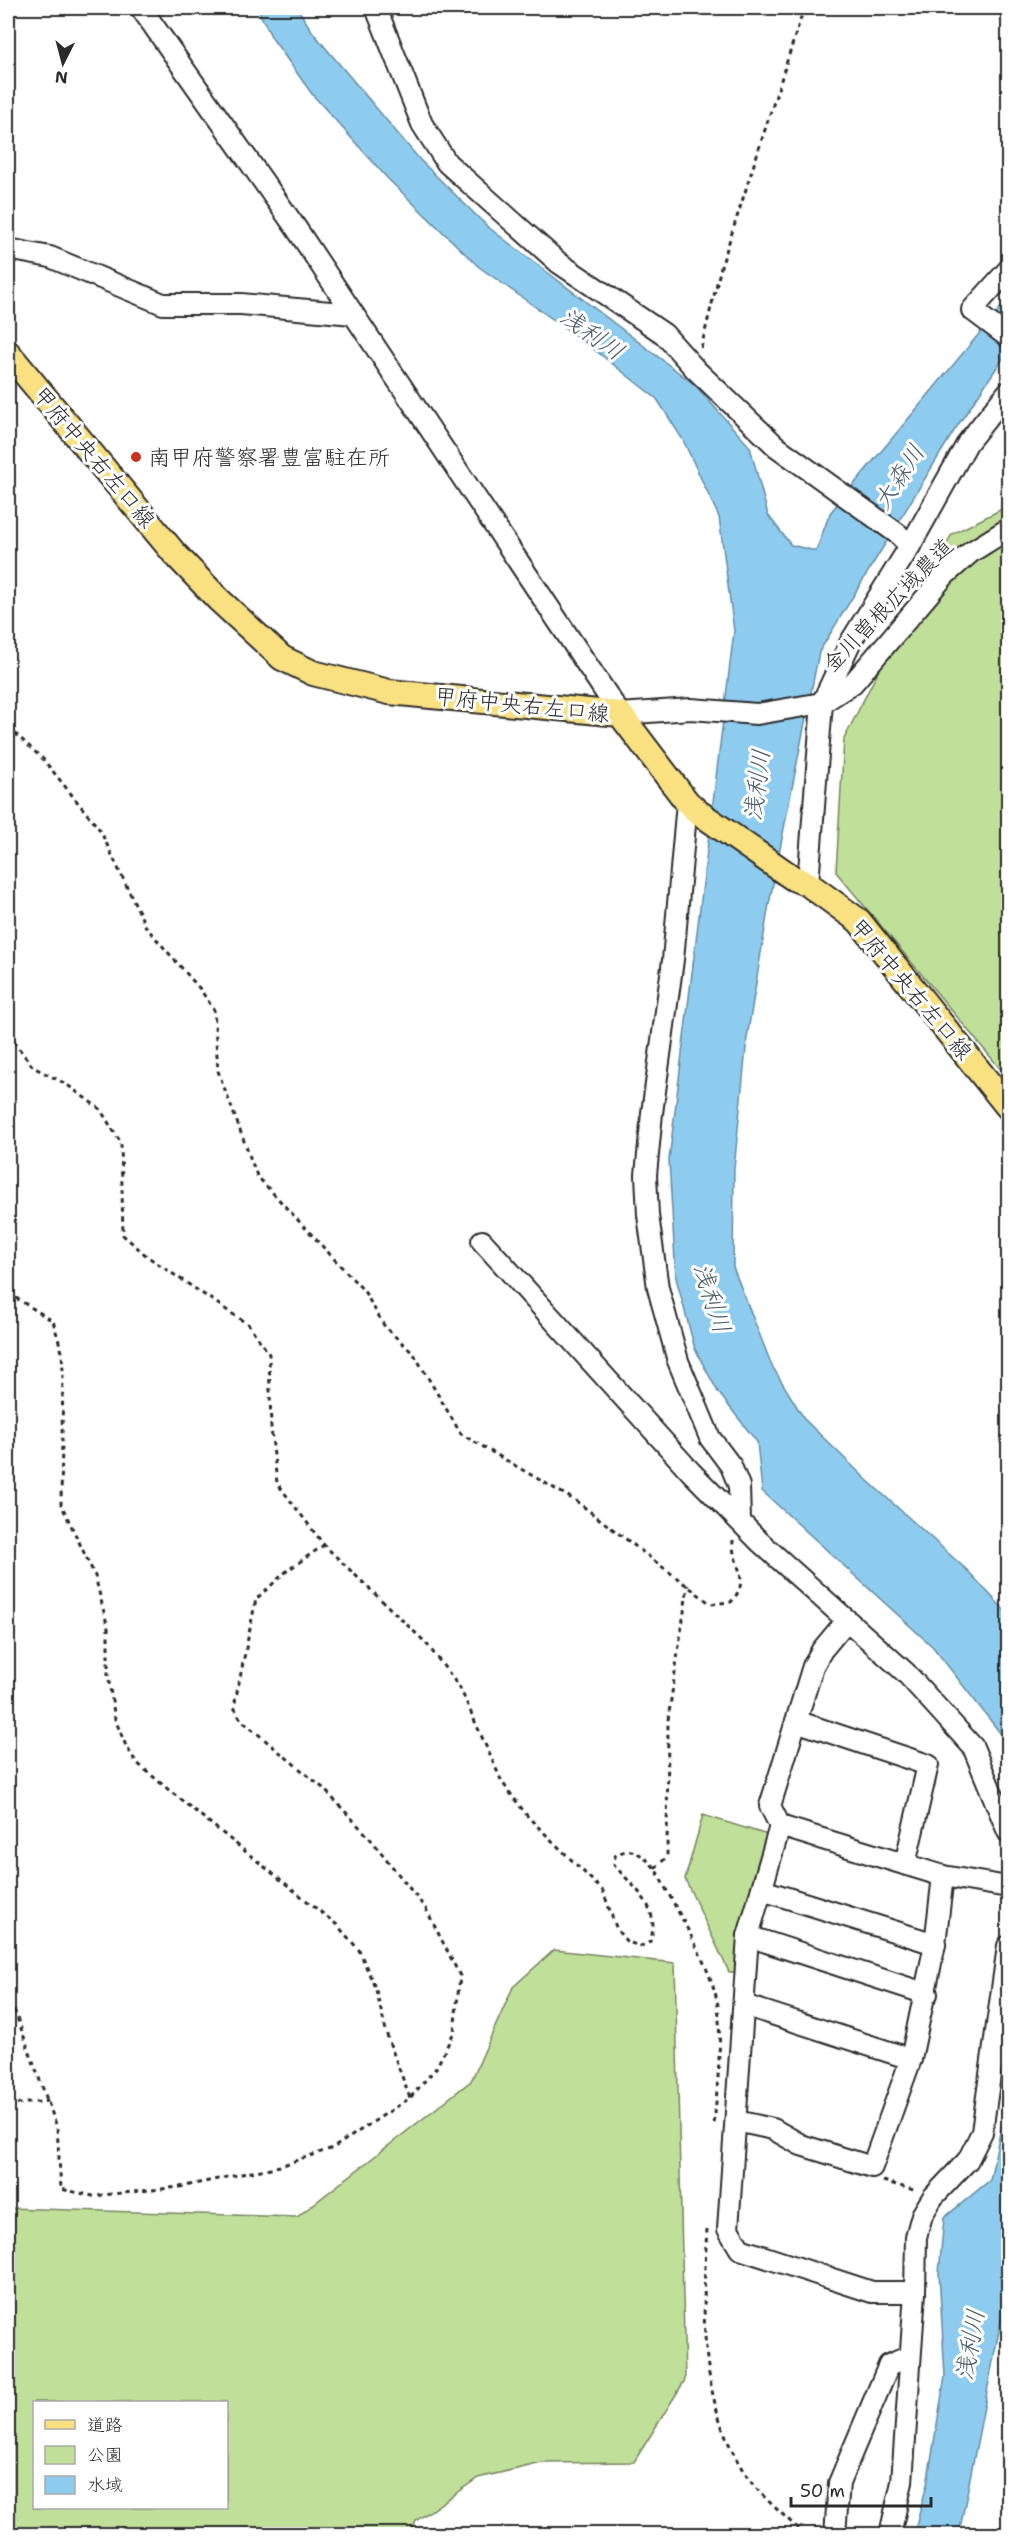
<svg xmlns="http://www.w3.org/2000/svg" width="1016" height="2542" font-family="'Shantell Sans','Klee One',sans-serif">
  <style>
    .green { fill: #c0df98; stroke: #768562; stroke-width: 1.5; fill-rule: evenodd }
    .water { fill: #8eccef; stroke: #668ca1; stroke-width: 1.5 }
    .lines { fill: none; stroke-linecap: round; stroke-linejoin: round }
    .minor-casing { stroke: #2b2b2b; stroke-width: 24 }
    .major-casing { stroke: #2b2b2b; stroke-width: 28 }
    .path { stroke: #2b2b2b; stroke-width: 3; stroke-dasharray: 4.5 4.5; stroke-linecap: butt }
    .minor { stroke: #fff; stroke-width: 20 }
    .major { stroke: #f9e181; stroke-width: 24 }
    .poi-dot { fill: #c8321e; stroke: #fff; stroke-width: 2 }
    .labels { text-anchor: middle; dominant-baseline: central; stroke-width: 6; stroke-linejoin: round; paint-order: stroke }
    .street-label { font-size: 22px; fill: #2b2b2b; stroke: #fff }
    .poi-label { font-size: 22px; fill: #2b2b2b; stroke: #fff; text-anchor: start }
    .water-label { font-size: 24px; font-style: italic; fill: #495b66; stroke: #fff }
  </style>
  <rect width="100%" height="100%" fill="#fff"/>
  <filter id="ink" filterUnits="userSpaceOnUse"><feTurbulence type="fractalNoise" baseFrequency=".0167" numOctaves="2"/><feDisplacementMap in="SourceGraphic" scale="12" xChannelSelector="R" yChannelSelector="G"/><feConvolveMatrix kernelMatrix="1 2 1 2 8 2 1 2 1" color-interpolation-filters="sRGB"/></filter>
  <g filter="url(#ink)">
    <g class="green">
      <polygon points="1008,506 1008,1078 836,872 844,739 897,634 952,534"/>
      <polygon points="703,1815 771,1836 737,1972 729,1972 685,1879"/>
      <path d="M554 1950 675 1963 685 2380 634 2462 542 2463 478 2478 416 2521 411 2534H8V2208L297 2217 471 2081 513 1987ZM34 2402H226V2508H34Z"/>
    </g>
    <g class="water">
      <polygon points="257,8 297,8 314,34 420,160 488,227 695,385 750,447 768,515 791,545 816,551 830,513 1008,299 1008,351 954,431 819,652 769,904 747,1038 734,1169 733,1267 772,1366 805,1420 868,1481 968,1571 1008,1614 1008,1743 933,1647 762,1491 757,1442 718,1392 695,1349 676,1278 669,1160 734,631 719,517 683,440 657,399 582,340 479,267 388,179 312,94 272,38"/>
      <polygon points="1008,2094 1008,2285 959,2534 914,2534 927,2484 945,2376 939,2273 944,2218 990,2180"/>
    </g>
    <g class="lines">
      <defs>
        <g id="minor">
          <polyline points="141,8 296,228 620,714 691,709 757,714 822,703 853,683 945,575 971,552 1008,529"/>
          <polyline points="376,8 422,124 447,163 559,263 664,334 696,370 777,447 898,534 910,546"/>
          <polyline points="8,249 50,257 163,304 241,304 353,314"/>
          <polyline points="1008,270 972,310 1008,337"/>
          <polyline points="687,802 673,960 652,1113 646,1175 648,1215 658,1288 678,1361 710,1438 731,1466 739,1486 740,1521"/>
          <polyline points="808,884 822,703 851,641 910,546 968,442 1008,392"/>
          <polyline points="482,1241 691,1472 760,1542 906,1673 973,1747 1008,1832"/>
          <polyline points="847,1620 822,1650 813,1666 770,1806 780,1826 943,1876 1008,1887"/>
          <polyline points="796,1721 928,1765 905,1864"/>
          <polyline points="780,1826 748,1936 728,2229 740,2249 872,2292 915,2292"/>
          <polyline points="762,1890 935,1944"/>
          <polyline points="748,1936 927,1994"/>
          <polyline points="744,2005 911,2059"/>
          <polyline points="736,2121 773,2129 801,2145 872,2167 911,2059 935,1944 943,1876"/>
          <polyline points="835,2534 839,2483 889,2365 910,2356"/>
          <polyline points="890,2534 902,2482 915,2292 916,2237 922,2215 933,2197 968,2160 982,2132 1008,1946"/>
        </g>
        <polyline id="major" points="8,353 174,553 219,600 282,658 313,673 389,692 620,714 687,802 698,812 793,878 808,884 859,921 1008,1107"/>
      </defs>
      <use href="#minor" class="minor-casing"/>
      <use href="#major" class="major-casing"/>
      <g class="path">
        <polyline points="701,348 721,267 804,8"/>
        <path d="M8 727 43 759 100 830 146 927 200 989 214 1010 218 1071 257 1176 364 1291 385 1327 414 1354 461 1434 576 1501 711 1604 731 1602C753 1577 731 1565 733 1540"/>
        <path d="M8 1034 33 1067 66 1084 100 1109 121 1143 123 1235 148 1257 249 1325 269 1354 271 1428 277 1483 324 1545 426 1643 460 1688 502 1782 528 1817 603 1891 617 1930 627 1942 641 1946 650 1942C662 1907 634 1888 614 1865L615 1856C632 1844 642 1855 655 1868 673 1904 713 1969 718 2006 722 2046 717 2087 714 2127"/>
        <polyline points="8,1293 53,1321 62,1352 63,1371 61,1504 95,1576 108,1628 108,1676 115,1719 126,1746 136,1762 170,1791 337,1925 359,1950 376,1990 388,2039 410,2098"/>
        <polyline points="655,1868 667,1857 668,1720 688,1585"/>
        <polyline points="8,1993 57,2127 61,2189 93,2196 180,2187 280,2166 333,2148 410,2098 436,2068 454,2032 460,1976 426,1909 368,1836 323,1788 241,1720 234,1707 256,1599 288,1570 324,1545"/>
        <polyline points="8,2105 49,2101"/>
        <polyline points="883,2181 917,2191"/>
        <path d="M707 2229C702 2313 698 2401 746 2475 761 2497 785 2516 804 2534"/>
      </g>
      <use href="#minor" class="minor"/>
      <use href="#major" class="major"/>
    </g>
  </g>
  <circle class="poi-dot" cx="136" cy="457" r="6"/>
  <g class="labels">
    <g class="street-label">
      <text transform="translate(94 457) rotate(50)">甲府中央右左口線</text>
      <text transform="translate(888 605) rotate(-46)">金川曽根広域農道</text>
      <text transform="translate(522 705) rotate(6)">甲府中央右左口線</text>
      <text transform="translate(911 989) rotate(50)">甲府中央右左口線</text>
    </g>
    <g class="poi-label">
      <text x="148" y="457">南甲府警察署豊富駐在所</text>
    </g>
    <g class="water-label">
      <text transform="translate(592 334) rotate(35)">浅利川</text>
      <text transform="translate(899 477) rotate(-57)">大森川</text>
      <text transform="translate(757 785) rotate(-83)">浅利川</text>
      <text transform="translate(712 1298) rotate(72)">浅利川</text>
      <text transform="translate(970 2345) rotate(-80)">浅利川</text>
    </g>
  </g>
  <rect width="1016" height="2542" fill="none" stroke="#fff" stroke-width="30"/>
  <rect x="15" y="15" width="986" height="2512" fill="none" stroke="#2b2b2b" stroke-width="2" filter="url(#ink)"/>
  <rect x="33" y="2401" width="195" height="108" fill="#ffffff" stroke="#aaaaaa" stroke-width="1.5"/>
  <rect x="45" y="2420" width="30" height="9" fill="#f9e181" stroke="#aaaaaa" stroke-width="1.5"/>
  <text x="87" y="2431" font-size="18" fill="#2b2b2b">道路</text>
  <rect x="45" y="2446" width="30" height="18" fill="#c0df98" stroke="#aaaaaa" stroke-width="1.5"/>
  <text x="87" y="2461" font-size="18" fill="#2b2b2b">公園</text>
  <rect x="45" y="2476" width="30" height="18" fill="#8eccef" stroke="#aaaaaa" stroke-width="1.5"/>
  <text x="87" y="2491" font-size="18" fill="#2b2b2b">水域</text>
  <g transform="translate(63 63) rotate(186)" stroke="#ffffff" stroke-width="4.5" paint-order="stroke">
  <path d="M0-4.5L10 22L0 15L-10 22Z" fill="#2b2b2b"/>
  <text y="-9" font-size="16" font-weight="bold" text-anchor="middle" fill="#2b2b2b">N</text>
  </g>
  <path d="M791 2497v9h140v-9" fill="none" stroke="#2b2b2b" stroke-width="3"/>
  <text x="800" y="2497" font-size="18" fill="#2b2b2b" stroke="#ffffff" stroke-width="4.5" paint-order="stroke">50 m</text>
</svg>
